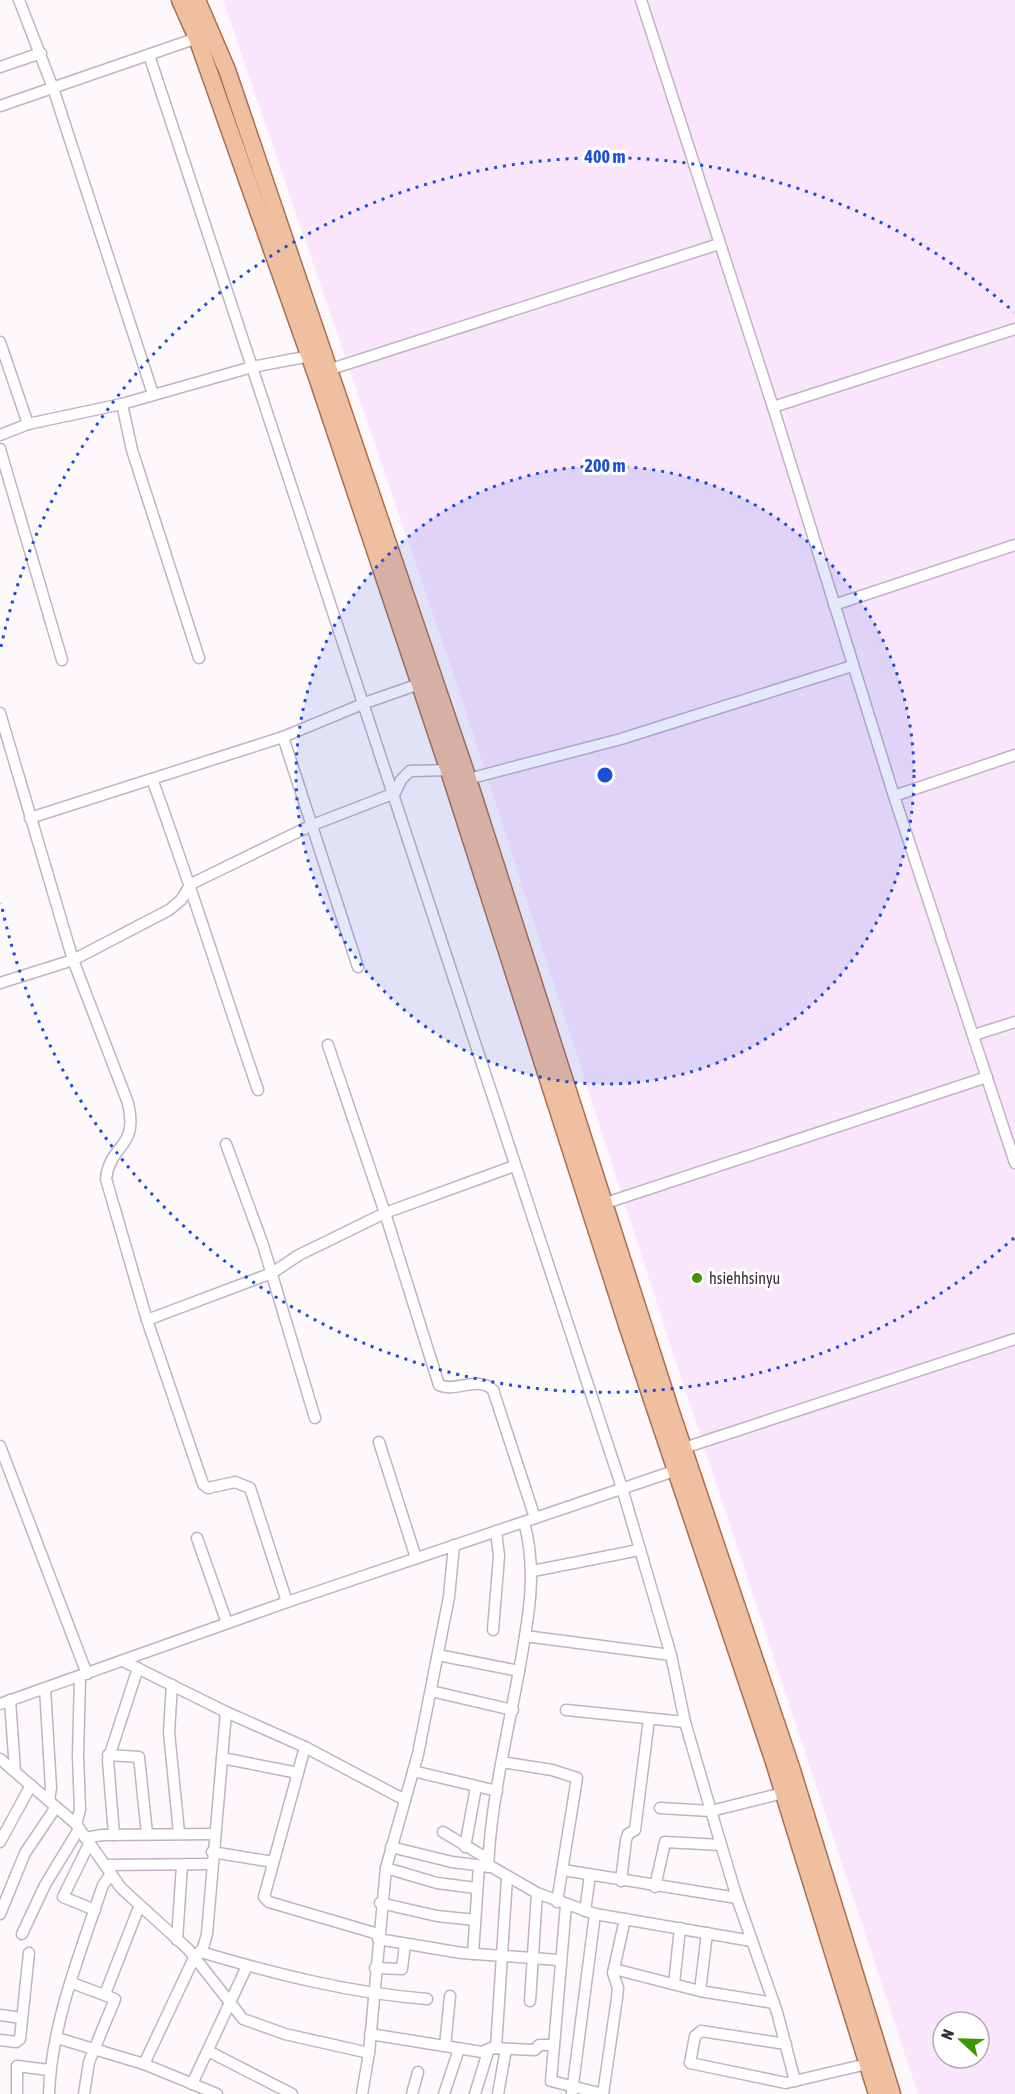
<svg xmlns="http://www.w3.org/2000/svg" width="1015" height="2094" font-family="'Asap Condensed',sans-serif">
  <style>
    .built { fill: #fae6fc; fill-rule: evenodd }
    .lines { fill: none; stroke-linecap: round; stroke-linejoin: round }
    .minor-casing { stroke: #c3b1c5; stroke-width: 13 }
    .primary-casing { stroke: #a87051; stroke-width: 19 }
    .minor { stroke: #fff; stroke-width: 10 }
    .primary { stroke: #f0bf9f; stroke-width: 16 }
    .ring { fill: none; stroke: #1d4ed8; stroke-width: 3; stroke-dasharray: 3 6 }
    .poi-dot { fill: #419504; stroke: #fff; stroke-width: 2 }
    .labels { text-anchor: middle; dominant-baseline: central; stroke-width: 6; stroke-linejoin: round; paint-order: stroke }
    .poi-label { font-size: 16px; fill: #362e36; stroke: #fff; text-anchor: start }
    .centre { fill: #1d4ed8; stroke: #fff; stroke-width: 3 }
    .ring-label { font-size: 18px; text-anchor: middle; font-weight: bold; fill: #1d4ed8; stroke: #fff; stroke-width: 6; stroke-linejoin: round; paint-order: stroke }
  </style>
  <rect width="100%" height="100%" fill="#fcf8fc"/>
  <path class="built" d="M223 0H1015V2094H918L674 1356 458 687ZM943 2022H979V2058H943Z"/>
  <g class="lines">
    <defs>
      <g id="minor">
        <polyline points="19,0 53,88 153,394"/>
        <polyline points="641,0 773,407 894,796 1015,1163"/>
        <polyline points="149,55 622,1488 671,1655 685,1722 708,1801 737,1898 777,2012 795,2081"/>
        <polyline points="0,67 41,53"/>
        <polyline points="0,106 197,38"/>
        <polyline points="0,342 28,424"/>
        <polyline points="325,371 719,244"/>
        <polyline points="122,404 132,450 199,658"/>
        <polyline points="773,407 1015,329"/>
        <polyline points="0,435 28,424 122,404 252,367 310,356"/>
        <polyline points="0,449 62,660"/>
        <polyline points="834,605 1015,545"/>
        <path d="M0 713 73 960 128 1103C139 1149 110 1143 106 1179L147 1320 203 1484 208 1488 235 1482 250 1488 287 1602"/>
        <polyline points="283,737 358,967"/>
        <path d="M152 779C190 882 222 986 258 1090"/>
        <polyline points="468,779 621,739 852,666"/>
        <polyline points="894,796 1015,755"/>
        <polyline points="30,818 283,737 365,703 419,684"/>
        <polyline points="0,983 73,960 169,910 181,900 191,884 310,826 395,793 401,780 410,771 452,770"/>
        <polyline points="974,1035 1015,1022"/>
        <path d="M328 1045 385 1213 439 1385C456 1393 478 1375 493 1390L535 1518"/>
        <polyline points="226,1144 263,1245 315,1418"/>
        <polyline points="606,1203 987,1077"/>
        <polyline points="147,1320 272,1273 299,1255 385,1213 514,1166"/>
        <polyline points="379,1442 416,1558"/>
        <polyline points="0,1446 87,1674"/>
        <polyline points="684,1448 1015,1339"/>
        <polyline points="197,1538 227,1623"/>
        <polyline points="533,1571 639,1550"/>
        <polyline points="493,1630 499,1556 496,1531"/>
        <polyline points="525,1636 671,1655"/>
        <polyline points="438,1655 519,1671"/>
        <polyline points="123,1661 226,1712 305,1747 405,1800"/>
        <polyline points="172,1685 169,1732 179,1833"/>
        <polyline points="45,1688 51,1788 49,1800"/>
        <polyline points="431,1691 513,1710"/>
        <polyline points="10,1700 15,1771"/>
        <polyline points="0,1704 287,1602 680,1469"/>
        <polyline points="566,1710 685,1722"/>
        <polyline points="305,1747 264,1897 269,1902 378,1934"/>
        <polyline points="108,1755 139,1757 147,1834"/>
        <polyline points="222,1758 298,1773"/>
        <polyline points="0,1759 76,1824 121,1888 188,1949 243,2019 285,2034 369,2053"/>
        <polyline points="502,1762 552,1770 577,1778 557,1902"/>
        <polyline points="413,1771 497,1791"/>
        <polyline points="660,1808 711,1811 783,1793"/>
        <polyline points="76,1824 80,1810 78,1755 80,1677"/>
        <polyline points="443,1832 488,1859"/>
        <polyline points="114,1835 108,1760 138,1668"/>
        <polyline points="85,1838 102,1835 214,1834"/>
        <polyline points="0,1842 31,1785"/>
        <polyline points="89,1844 63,1897 95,1910"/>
        <polyline points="391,1847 452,1862 492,1867 537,1893 595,1914 752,1941"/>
        <polyline points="465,1847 476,1787"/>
        <polyline points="212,1852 273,1862"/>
        <polyline points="105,1865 212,1864"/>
        <path d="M488 1867C491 1801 507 1736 519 1671 528 1620 538 1573 524 1522"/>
        <polyline points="386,1868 437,1883 476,1888"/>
        <polyline points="563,1870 737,1898"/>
        <polyline points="621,1881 626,1840 628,1834 635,1830 649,1719"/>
        <polyline points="655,1887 665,1842 721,1845"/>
        <polyline points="380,1903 437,1916 475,1920"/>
        <polyline points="566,1905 551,2081 603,2094"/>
        <polyline points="585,1911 590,1875"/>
        <polyline points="0,1914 25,1853 56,1807"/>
        <polyline points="22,1934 45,1885 79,1829"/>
        <polyline points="378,1939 462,1953 559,1960"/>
        <polyline points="177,1940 182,1865"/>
        <path d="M201 1952C275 1974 350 1993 427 1999"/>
        <polyline points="473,1954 479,1866"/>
        <polyline points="375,1968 402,1969 405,1944"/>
        <polyline points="614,1969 700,1991 774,2003"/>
        <polyline points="72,1983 115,1999 89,2062 84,2094"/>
        <polyline points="674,1984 680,1928"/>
        <polyline points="700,1991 707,1933"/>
        <polyline points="105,1994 139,1907"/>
        <polyline points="530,2001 537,1893"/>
        <polyline points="0,2015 21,2018"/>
        <polyline points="370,2034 482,2052 491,2048 535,2050 539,2045 554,2045"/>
        <polyline points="57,2038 144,2064 217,2094"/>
        <polyline points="0,2040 16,2042 20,2039 29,1953"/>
        <polyline points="786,2044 701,2031 695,2036 690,2063 786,2083 867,2064"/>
        <polyline points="445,2046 450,1996"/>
        <polyline points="496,2048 507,1878"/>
        <polyline points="208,2051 292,2094"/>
        <polyline points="144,2064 194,1958 203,1948 207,1934 226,1712"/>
        <polyline points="192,2084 247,1966"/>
        <polyline points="572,2092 595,1914"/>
        <polyline points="17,2094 17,2066 49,2070"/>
        <path d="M49 2094C51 2025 81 1950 103 1885L111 1874"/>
        <polyline points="362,2094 369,2053 386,1868 418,1754 449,1597 454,1545"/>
        <polyline points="412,2094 418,2072"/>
        <polyline points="444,2094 459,2049"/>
        <polyline points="475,2094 488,2052"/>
        <polyline points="498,2094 506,2049"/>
        <polyline points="603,2094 617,1998 618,1988 613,1973 625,1919"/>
      </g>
      <g id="primary">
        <polyline points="180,0 197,38 318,380 449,771 628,1328 773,1759 877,2094"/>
        <polyline points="197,0 227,70 468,779 671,1412 791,1767 892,2094"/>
      </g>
    </defs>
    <use href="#minor" class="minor-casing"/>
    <use href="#primary" class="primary-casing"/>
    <use href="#minor" class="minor"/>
    <use href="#primary" class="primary"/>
  </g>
  <circle cx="605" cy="775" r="309" fill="#1d4ed8" fill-opacity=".12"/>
  <g class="ring">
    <circle cx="605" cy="775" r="309"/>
    <path d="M1014 1238A618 618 0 0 1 1 903M1 647A618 618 0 0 1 1014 312"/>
  </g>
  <circle class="poi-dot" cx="697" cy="1278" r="6"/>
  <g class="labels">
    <g class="poi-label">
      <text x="709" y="1278">hsiehhsinyu</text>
    </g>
  </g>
  <circle cx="605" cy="775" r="9" class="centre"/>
  <g class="ring-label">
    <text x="605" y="163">400 m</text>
    <text x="605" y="472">200 m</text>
  </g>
  <g transform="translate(961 2040) rotate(292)"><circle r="28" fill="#ffffff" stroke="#afabaf" stroke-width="1.5"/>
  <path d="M0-4.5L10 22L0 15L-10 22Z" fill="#419504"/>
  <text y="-9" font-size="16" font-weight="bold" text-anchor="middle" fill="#362e36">N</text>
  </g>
</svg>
